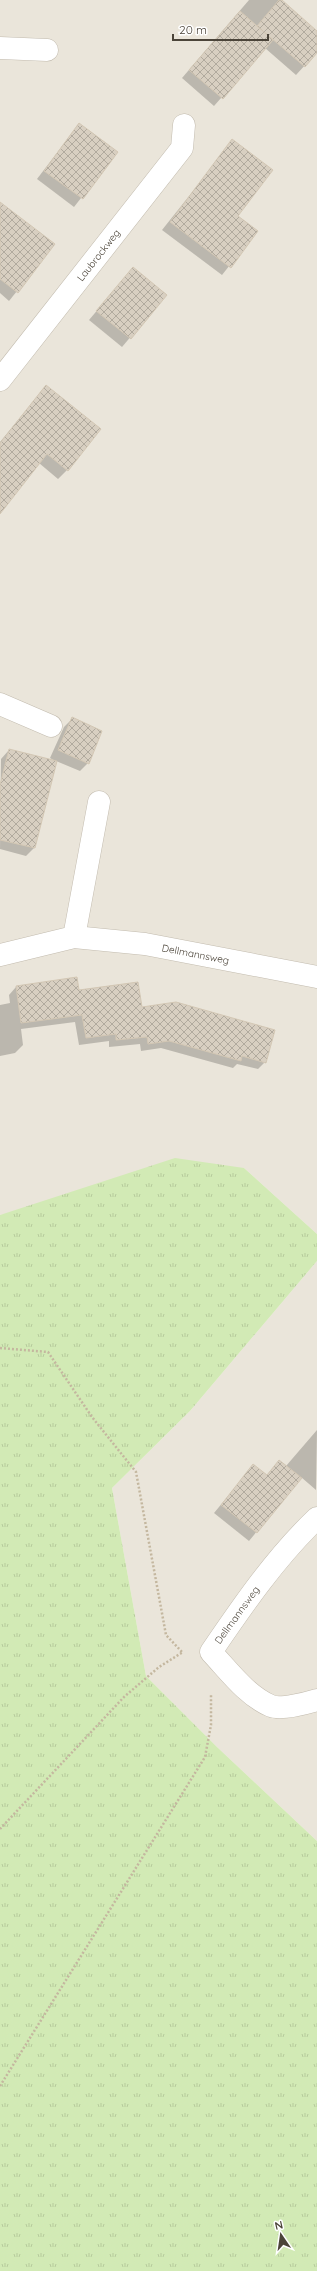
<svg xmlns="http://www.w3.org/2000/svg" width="317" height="2271" font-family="Quicksand,sans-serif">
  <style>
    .residential { fill: #eae5da }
    .grass { fill: url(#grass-tufts) }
    .shadow { fill: #0003 }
    .building { fill: url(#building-cross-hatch); stroke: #d3c7b4 }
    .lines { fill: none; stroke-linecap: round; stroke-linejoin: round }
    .minor-casing { stroke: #c2bbae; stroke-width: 23 }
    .path { stroke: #c4b79f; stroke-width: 2.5; stroke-dasharray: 2 2; stroke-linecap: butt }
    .minor { stroke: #fff; stroke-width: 22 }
    .labels { text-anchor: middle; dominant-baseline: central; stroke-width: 3.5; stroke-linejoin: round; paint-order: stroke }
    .street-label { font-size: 10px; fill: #4b4439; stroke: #fff }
  </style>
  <defs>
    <pattern id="grass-tufts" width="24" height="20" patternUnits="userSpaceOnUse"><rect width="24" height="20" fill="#d2eab5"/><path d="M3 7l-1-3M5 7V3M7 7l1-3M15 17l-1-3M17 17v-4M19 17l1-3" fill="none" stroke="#b6ca9c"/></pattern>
    <pattern id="building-cross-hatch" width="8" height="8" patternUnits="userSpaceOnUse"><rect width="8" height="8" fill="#d8cfc1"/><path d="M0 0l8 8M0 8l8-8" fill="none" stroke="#b1aa9e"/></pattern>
  </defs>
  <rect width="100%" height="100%" fill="#f6f3ec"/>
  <g class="residential">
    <polygon points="0,0 317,0 317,1234 244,1168 0,1215"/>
    <polygon points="317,1261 317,1841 217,1747 146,1676 112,1488 190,1411"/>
  </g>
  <polygon class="grass" points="175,1158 244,1168 317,1234 317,1261 190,1411 112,1488 146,1676 217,1747 317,1841 317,2271 0,2271 0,1215"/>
  <g class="shadow">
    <polygon points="249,0 280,0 317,32 317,52 296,75 265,48 214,106 182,78"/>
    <polygon points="79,124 117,152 74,207 37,179"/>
    <polygon points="233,141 237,216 257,231 222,275 162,230"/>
    <polygon points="0,204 54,245 9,301 0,293"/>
    <polygon points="133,268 166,295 122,347 89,320"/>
    <polygon points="46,386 67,470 58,479 39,463 0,511 0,442"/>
    <polygon points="72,719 88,763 80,771 56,761 34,848 26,856 0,849 1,759 9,750 55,761 50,758 64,727"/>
    <polygon points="76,978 78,991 141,1008 265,1062 258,1069 237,1064 233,1068 161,1048 141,1051 140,1044 109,1047 109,1041 79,1045 75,1022 21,1029 23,1045 15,1053 0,1056 0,1005 10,1003 9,995 16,987"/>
    <polygon points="317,1430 316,1490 301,1477 249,1541 214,1513 253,1466 266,1476 279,1461 286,1466"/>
  </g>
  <g class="building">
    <polygon points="279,0 282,0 317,31 317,53 305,67 257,26"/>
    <polygon points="240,11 273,40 223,99 189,70"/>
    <polygon points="79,123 118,152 83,199 44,171"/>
    <polygon points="232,139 273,170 238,216 258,231 231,268 170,222"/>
    <polygon points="0,202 55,244 18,293 0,279"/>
    <polygon points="133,267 167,295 131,339 96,311"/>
    <polygon points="46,385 101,429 68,471 47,454 0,514 0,443"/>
    <polygon points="72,717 102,731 89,764 58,750"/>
    <polygon points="9,749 57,761 35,848 0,840 0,785"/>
    <polygon points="77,977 79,990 138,982 142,1007 176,1002 275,1030 266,1063 242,1056 241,1061 169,1041 148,1044 147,1037 116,1040 116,1034 86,1038 82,1015 21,1023 16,986"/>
    <polygon points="279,1460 302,1478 257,1533 221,1505 253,1464 267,1475"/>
  </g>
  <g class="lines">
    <defs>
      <g id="minor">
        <polyline points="0,48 47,50"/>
        <path id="s1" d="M0 380 182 148 184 125"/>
        <polyline points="0,704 51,726"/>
        <polyline points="74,937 99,802"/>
        <path id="s2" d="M0 955 74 937 145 944 317 977"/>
        <path d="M317 1518C276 1557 243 1605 211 1652 228 1670 247 1696 271 1706 281 1710 307 1703 317 1700"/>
      </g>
    </defs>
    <use href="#minor" class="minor-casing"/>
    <g class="path">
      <polyline points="0,1348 48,1352 92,1417 136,1472 166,1635 182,1652"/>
      <polyline points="0,1829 124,1697 159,1667 183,1652"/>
      <polyline points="0,2086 205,1757 211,1725 211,1695"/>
    </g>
    <use href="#minor" class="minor"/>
  </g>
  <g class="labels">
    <g class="street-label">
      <text stroke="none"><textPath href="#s1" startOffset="159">Laubrockweg</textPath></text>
      <text stroke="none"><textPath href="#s2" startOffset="199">Dellmannsweg</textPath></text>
      <text transform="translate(237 1615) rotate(-54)">Dellmannsweg</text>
    </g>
  </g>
  <g transform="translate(281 2235) rotate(347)" stroke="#ffffff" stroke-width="3" paint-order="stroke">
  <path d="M0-3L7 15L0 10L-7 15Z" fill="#4b4439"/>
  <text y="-6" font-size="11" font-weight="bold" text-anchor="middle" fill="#4b4439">N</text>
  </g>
  <path d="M173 34v6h95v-6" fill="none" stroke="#4b4439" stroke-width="2"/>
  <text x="179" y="34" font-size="12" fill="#4b4439" stroke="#ffffff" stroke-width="3" paint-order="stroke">20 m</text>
</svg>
